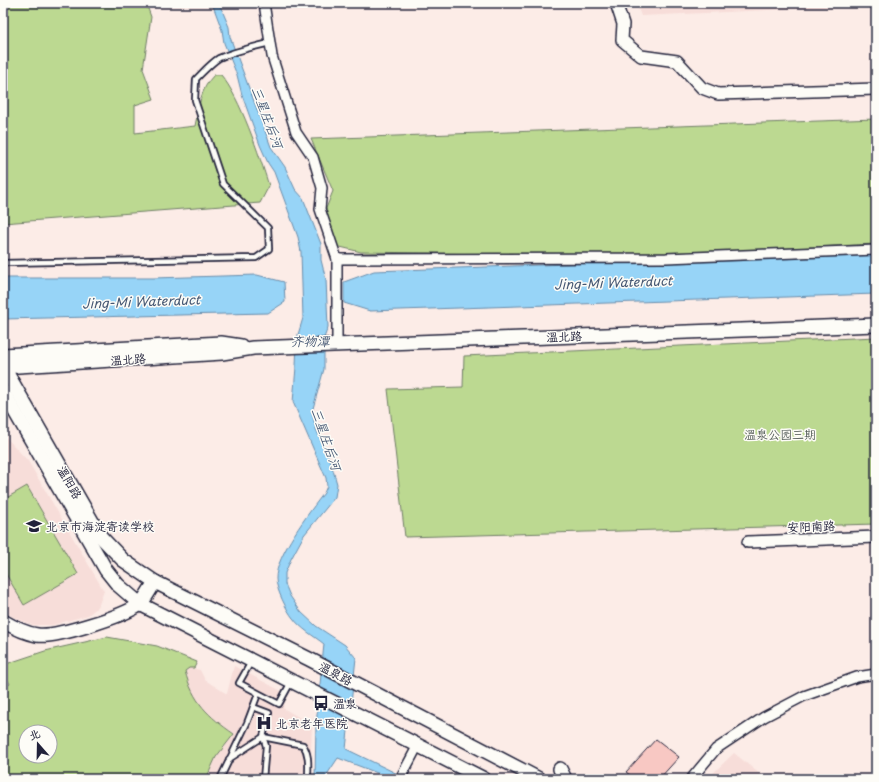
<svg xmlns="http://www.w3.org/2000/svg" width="879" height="782" font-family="'Playpen Sans','LXGW WenKai TC',sans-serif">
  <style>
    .built { fill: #f7ddd9 }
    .green { fill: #bcd991; stroke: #6f7e66; fill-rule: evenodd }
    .water { fill: #97d4f7; stroke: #688dac }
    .building { fill: #f8c8c3; stroke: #22223b }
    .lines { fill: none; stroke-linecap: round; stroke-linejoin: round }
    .service-casing { stroke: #22223b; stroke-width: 8 }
    .minor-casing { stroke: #22223b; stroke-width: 12 }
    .tertiary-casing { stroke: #22223b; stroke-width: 14 }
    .secondary-casing { stroke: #22223b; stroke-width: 16 }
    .service { stroke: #fdfcf7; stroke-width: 4.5 }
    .minor { stroke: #fdfcf7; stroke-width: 9 }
    .tertiary { stroke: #fdfcf7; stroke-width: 11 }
    .secondary { stroke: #fdfcf7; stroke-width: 13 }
    .labels { text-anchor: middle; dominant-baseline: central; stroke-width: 3; stroke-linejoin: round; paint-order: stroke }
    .street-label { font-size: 12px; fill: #22223b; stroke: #fdfcf7 }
    .park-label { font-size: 12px; fill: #505955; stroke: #fdfcf7 }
    .poi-label { font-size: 12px; fill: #22223b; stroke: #fdfcf7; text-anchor: start }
    .water-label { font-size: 13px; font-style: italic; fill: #455773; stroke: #fdfcf7 }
  </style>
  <rect width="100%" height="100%" fill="#fcece7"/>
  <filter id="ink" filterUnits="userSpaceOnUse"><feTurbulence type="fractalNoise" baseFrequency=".025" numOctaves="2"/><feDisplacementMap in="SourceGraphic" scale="8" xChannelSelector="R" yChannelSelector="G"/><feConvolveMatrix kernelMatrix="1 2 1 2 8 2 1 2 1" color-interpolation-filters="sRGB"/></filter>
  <g filter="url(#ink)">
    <g class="built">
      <polygon points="636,3 876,3 876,5 641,16"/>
      <polygon points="3,434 28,461 104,591 98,607 88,615 53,625 32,625 13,617 3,610"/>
      <polygon points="234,666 287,694 283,708 312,725 310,779 206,779 216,757 234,734 217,722 194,698 184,671 189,667 200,670 205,680 227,694"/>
      <polygon points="734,753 766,779 707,779"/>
    </g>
    <g class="green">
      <path d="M8 3H146L151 17 143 69 154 99 135 105V133L195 126C199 107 200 89 214 75H221C240 97 260 157 269 186L260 203 3 223V11Z"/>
      <polygon points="876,119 876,244 630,256 361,252 336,246 325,211 333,191 311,139"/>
      <polygon points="876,337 876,524 405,537 388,389 463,387 464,356"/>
      <polygon points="27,486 78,574 24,605 3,569 3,500"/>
      <path d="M107 637 157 646 197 662 194 668H189L185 671C193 702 208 716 234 734L216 757 206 779H3V688L10 684 3 671V665L45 651ZM26 732H50V756H26Z"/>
    </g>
    <g class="water">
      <path d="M212 3H219L229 27 230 37 271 147 285 167 295 189 303 198 321 244V260L326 280 328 327 324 338V369L312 412 316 429 331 463 337 484 335 497 304 535 291 559 285 573V584L290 596 301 612 316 626 345 645 356 658 346 749 408 779H393L338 758 326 776V779H315L316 725 324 644C314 636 301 629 293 618 287 611 276 589 276 579 275 557 310 511 324 493L327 486 326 478 293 402 296 367 297 338 303 318 301 252 298 237 274 172 268 163 260 145 242 95 237 75 224 43 222 30Z"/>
      <polygon points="876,253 876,294 370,311 344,303 344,282 374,271"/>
      <polygon points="257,275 284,282 285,302 268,313 3,319 3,278 153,278"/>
    </g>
    <polygon class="building" points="656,739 679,757 659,779 635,779 626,772"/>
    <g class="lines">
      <defs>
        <g id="service">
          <path d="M3 263 256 258 269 249 268 228 223 184 195 100 196 79C203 72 211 63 219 58 235 51 253 47 270 43"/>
          <polyline points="251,662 239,683 279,704 291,682"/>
          <polyline points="253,707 269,713 263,737 266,746 263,779"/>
          <path d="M229 759 263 737 303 745C310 755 308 767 308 779"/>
          <polyline points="220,779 247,723 258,694"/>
        </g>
        <g id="minor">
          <polyline points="264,3 272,56 296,132 313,157 322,188 320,209 337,259 337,345"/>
          <polyline points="337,259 666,258 876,250"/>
          <polyline points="400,779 418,745"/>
          <polyline points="691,779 716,749 764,717 804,696 857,677 876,674"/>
        </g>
        <g id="tertiary">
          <polyline points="616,3 623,24 622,40 641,56 677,61 702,88 718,94 876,89"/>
          <polyline points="748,542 876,537"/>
        </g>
        <g id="secondary">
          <polyline points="3,355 221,343 241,346"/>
          <polyline points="3,366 101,537 123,560 155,582 309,659 539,779"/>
          <polyline points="3,367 222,353 253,348 876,325"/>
          <polyline points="3,391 106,570 118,585 140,604 484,779"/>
          <path d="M3 621C13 627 25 633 37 635 56 638 123 616 139 605 145 600 150 589 155 582"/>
          <polyline points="560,769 565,779"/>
        </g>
      </defs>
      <use href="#service" class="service-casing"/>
      <use href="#minor" class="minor-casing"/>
      <use href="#tertiary" class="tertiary-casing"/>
      <use href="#secondary" class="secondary-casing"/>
      <use href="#service" class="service"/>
      <use href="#minor" class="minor"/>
      <use href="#tertiary" class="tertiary"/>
      <use href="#secondary" class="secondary"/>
    </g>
  </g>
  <defs>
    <symbol id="school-bare" viewBox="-9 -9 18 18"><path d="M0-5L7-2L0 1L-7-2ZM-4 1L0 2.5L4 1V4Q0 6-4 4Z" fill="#22223b" stroke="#fdfcf7" stroke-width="2.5" paint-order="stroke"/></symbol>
    <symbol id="bus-bare" viewBox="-9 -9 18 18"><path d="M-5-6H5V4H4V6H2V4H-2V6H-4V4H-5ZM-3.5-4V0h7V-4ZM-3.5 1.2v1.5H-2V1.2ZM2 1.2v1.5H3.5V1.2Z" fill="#22223b" stroke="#fdfcf7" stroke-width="2.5" paint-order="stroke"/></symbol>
    <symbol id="hospital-bare" viewBox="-9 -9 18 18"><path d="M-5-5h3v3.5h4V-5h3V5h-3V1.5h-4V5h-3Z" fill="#22223b" stroke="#fdfcf7" stroke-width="2.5" paint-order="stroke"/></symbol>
  </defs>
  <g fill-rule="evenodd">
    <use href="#school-bare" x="23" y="515" width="22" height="22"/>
    <use href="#bus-bare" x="310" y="692" width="22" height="22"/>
    <use href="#hospital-bare" x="253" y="712" width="22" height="22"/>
  </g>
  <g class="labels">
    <g class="street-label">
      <text transform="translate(564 336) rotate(-2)">温北路</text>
      <text transform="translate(128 359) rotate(-4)">温北路</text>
      <text transform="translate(70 482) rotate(60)">温阳路</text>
      <text transform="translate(811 526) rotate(-2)">安阳南路</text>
      <text transform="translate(336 673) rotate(28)">温泉路</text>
    </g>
    <g class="park-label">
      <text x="780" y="434">温泉公园三期</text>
    </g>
    <g class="poi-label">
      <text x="46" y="526">北京市海淀寄读学校</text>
      <text x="333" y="703">温泉</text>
      <text x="276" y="723">北京老年医院</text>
    </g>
    <g class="water-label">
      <text transform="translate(268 117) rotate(69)">三星庄后河</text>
      <text transform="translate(613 282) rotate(-2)">Jing-Mi Waterduct</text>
      <text transform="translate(141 301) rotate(-2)">Jing-Mi Waterduct</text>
      <text x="310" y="340">齐物潭</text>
      <text transform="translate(327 439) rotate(71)">三星庄后河</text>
    </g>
  </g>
  <rect width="879" height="782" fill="none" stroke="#fdfcf7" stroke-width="16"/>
  <rect x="8" y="8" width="863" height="766" fill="none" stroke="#22223b" stroke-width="1.5" filter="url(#ink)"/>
  <g transform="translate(38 744) rotate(340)"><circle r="19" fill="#fdfcf7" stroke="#a5a5ac"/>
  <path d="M0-3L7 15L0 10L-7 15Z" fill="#22223b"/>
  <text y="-6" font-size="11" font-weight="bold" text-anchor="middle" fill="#22223b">北</text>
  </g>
</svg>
